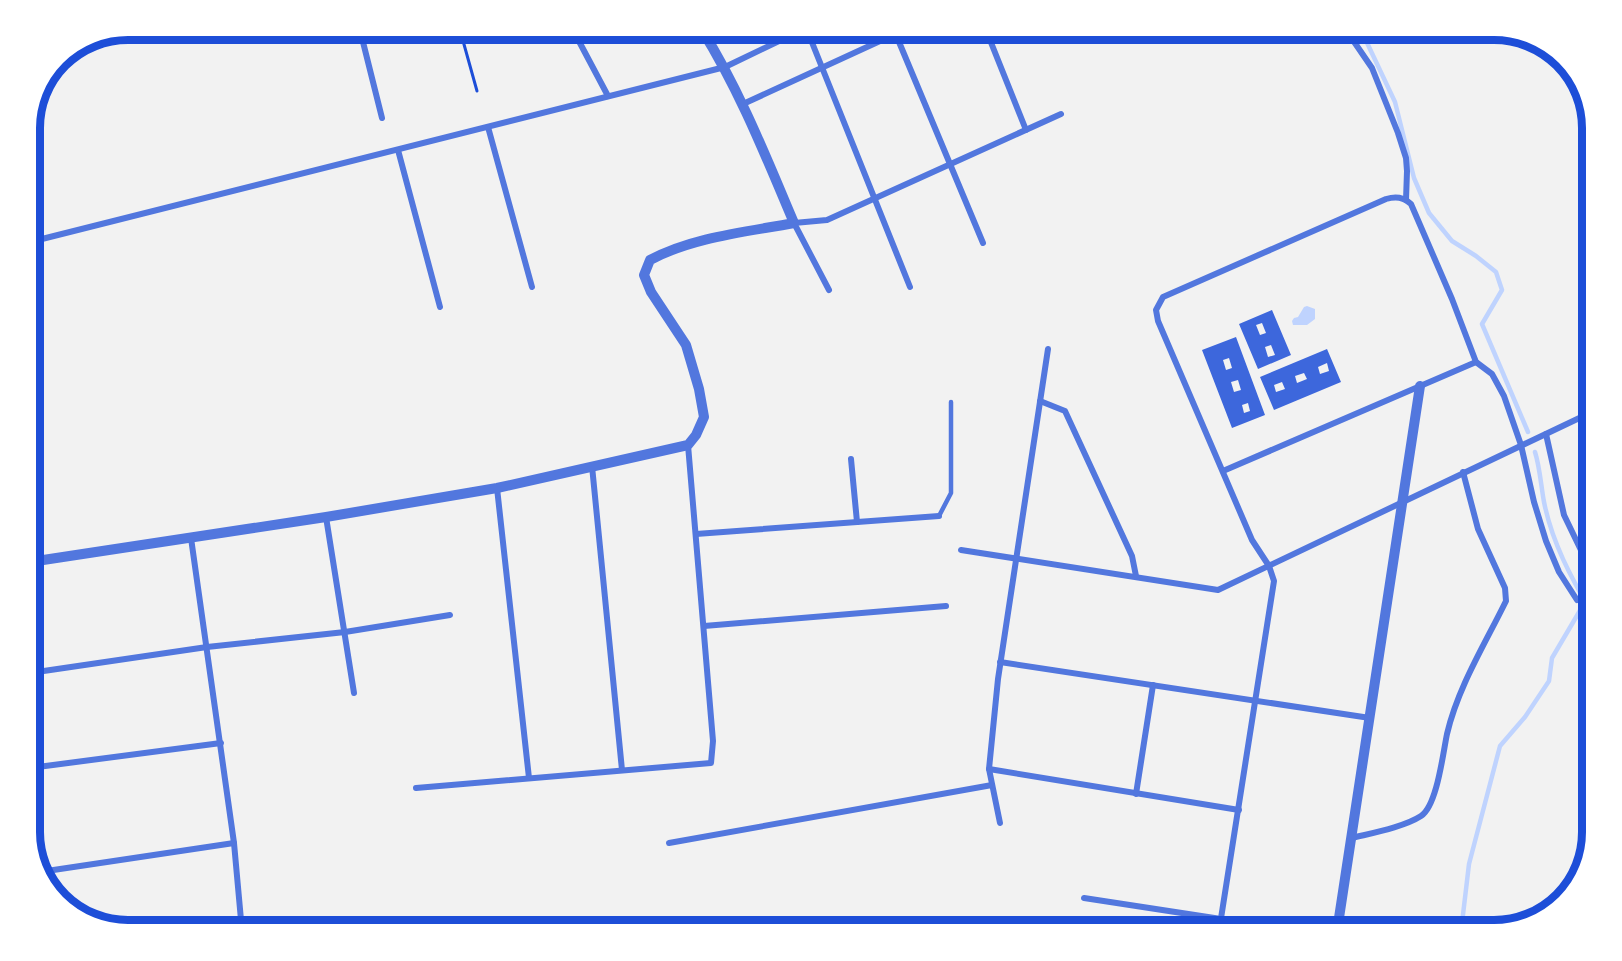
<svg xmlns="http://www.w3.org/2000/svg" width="1622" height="961" font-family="'Golos Text',sans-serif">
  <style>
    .water { fill: #bfd3fe }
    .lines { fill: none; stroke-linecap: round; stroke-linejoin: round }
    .stream { stroke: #bfd3fe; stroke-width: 4.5 }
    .building { fill: #3d67dc; fill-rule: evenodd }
    .path { stroke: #1d4ed8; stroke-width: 3 }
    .service { stroke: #5277de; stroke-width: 4.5 }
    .minor { stroke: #5277de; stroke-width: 6 }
    .tertiary { stroke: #5277de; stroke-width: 10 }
    .rim { fill: none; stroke: #1d4ed8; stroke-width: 8 }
  </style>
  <rect width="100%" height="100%" fill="#f2f2f2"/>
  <polygon class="water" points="1307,306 1315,309 1315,319 1307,325 1293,325 1292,321 1294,318 1298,317 1304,307"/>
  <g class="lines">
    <g class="stream">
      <polyline points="1361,30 1395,102 1414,178 1429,213 1452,241 1476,256 1496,272 1502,290 1482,324 1528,432"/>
      <path d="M1535 452C1540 468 1541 486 1544 502 1552 542 1571 578 1592 613"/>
      <polyline points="1458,931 1462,923 1469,864 1500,746 1525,717 1549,681 1552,658 1585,602"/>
    </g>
  </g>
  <g class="building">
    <path d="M1272 310 1291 355 1258 369 1239 324ZM1262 323 1266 333 1260 335 1256 325ZM1271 345 1275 355 1268 357 1265 347Z"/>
    <path d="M1236 337 1265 415 1232 428 1202 350ZM1229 358 1232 368 1226 370 1223 360ZM1238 380 1241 390 1234 392 1231 382ZM1248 403 1250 411 1244 413 1242 405Z"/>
    <path d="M1327 349 1341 382 1274 410 1260 377ZM1327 363 1329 371 1320 374 1318 367ZM1304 373 1307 379 1297 383 1295 376ZM1282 382 1285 389 1276 392 1274 385Z"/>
  </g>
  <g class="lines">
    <polyline class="path" points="460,30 477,91"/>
    <polyline class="service" points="939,516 951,493 951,402"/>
    <g class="minor">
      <polyline points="360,30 382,118"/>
      <polyline points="573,30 608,96"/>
      <polyline points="807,30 910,287"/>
      <polyline points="894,30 983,243"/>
      <polyline points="986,30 1026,130"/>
      <polyline points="1346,30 1372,68 1398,133 1406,158 1407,171 1406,200"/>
      <polyline points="743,104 904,30"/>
      <polyline points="488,127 532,287"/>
      <polyline points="398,150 440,307"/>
      <polyline points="30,242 725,67 802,30"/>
      <polyline points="829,290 794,223 827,220 1061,114"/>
      <polyline points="1040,401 1065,411 1132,556 1136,576"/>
      <polyline points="1546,434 1564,515 1592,573"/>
      <polyline points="851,459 857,522"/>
      <polyline points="592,466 622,770"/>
      <polyline points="1223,471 1476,362"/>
      <polyline points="497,488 529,778"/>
      <polyline points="326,517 354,693"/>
      <polyline points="696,534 939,516"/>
      <polyline points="191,538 234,843 242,931"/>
      <polyline points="961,550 1218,590 1592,412"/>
      <polyline points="704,626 946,606"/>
      <polyline points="1000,662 1370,718"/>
      <polyline points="30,673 207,647 345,632 450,615"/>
      <polyline points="30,768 221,743"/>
      <polyline points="989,769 1239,810"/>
      <polyline points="416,788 711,763 713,741 688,445"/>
      <polyline points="1136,794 1153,685"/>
      <polyline points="1000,823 989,769 998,679 1048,349"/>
      <path d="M1352 838C1372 833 1404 827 1421 816 1437 806 1443 753 1447 734 1458 687 1485 644 1506 601L1505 588 1478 529 1463 472"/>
      <polyline points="669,843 992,785"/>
      <polyline points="40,872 234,843"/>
      <polyline points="1084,898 1221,919"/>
      <path d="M1219 931 1274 581 1269 566 1252 540 1158 321 1156 310 1163 297 1386 199C1396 196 1403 197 1411 204L1452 299 1476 362 1492 374 1504 396 1521 445 1534 502 1546 541 1559 572 1577 600"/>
    </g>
    <g class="tertiary">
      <path d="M30 562 326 517 497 488 688 445 696 435 704 417 699 389 686 345 651 292 644 275 650 260C693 237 746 232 794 223 766 157 740 91 702 30"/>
      <polyline points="1337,931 1420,386"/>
    </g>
  </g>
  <path d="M0 0H1622V961H0ZM128 40H1494A88 88 0 0 1 1582 128V832A88 88 0 0 1 1494 920H128A88 88 0 0 1 40 832V128A88 88 0 0 1 128 40Z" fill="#fff" fill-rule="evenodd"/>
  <path class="rim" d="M128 40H1494A88 88 0 0 1 1582 128V832A88 88 0 0 1 1494 920H128A88 88 0 0 1 40 832V128A88 88 0 0 1 128 40Z"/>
</svg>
